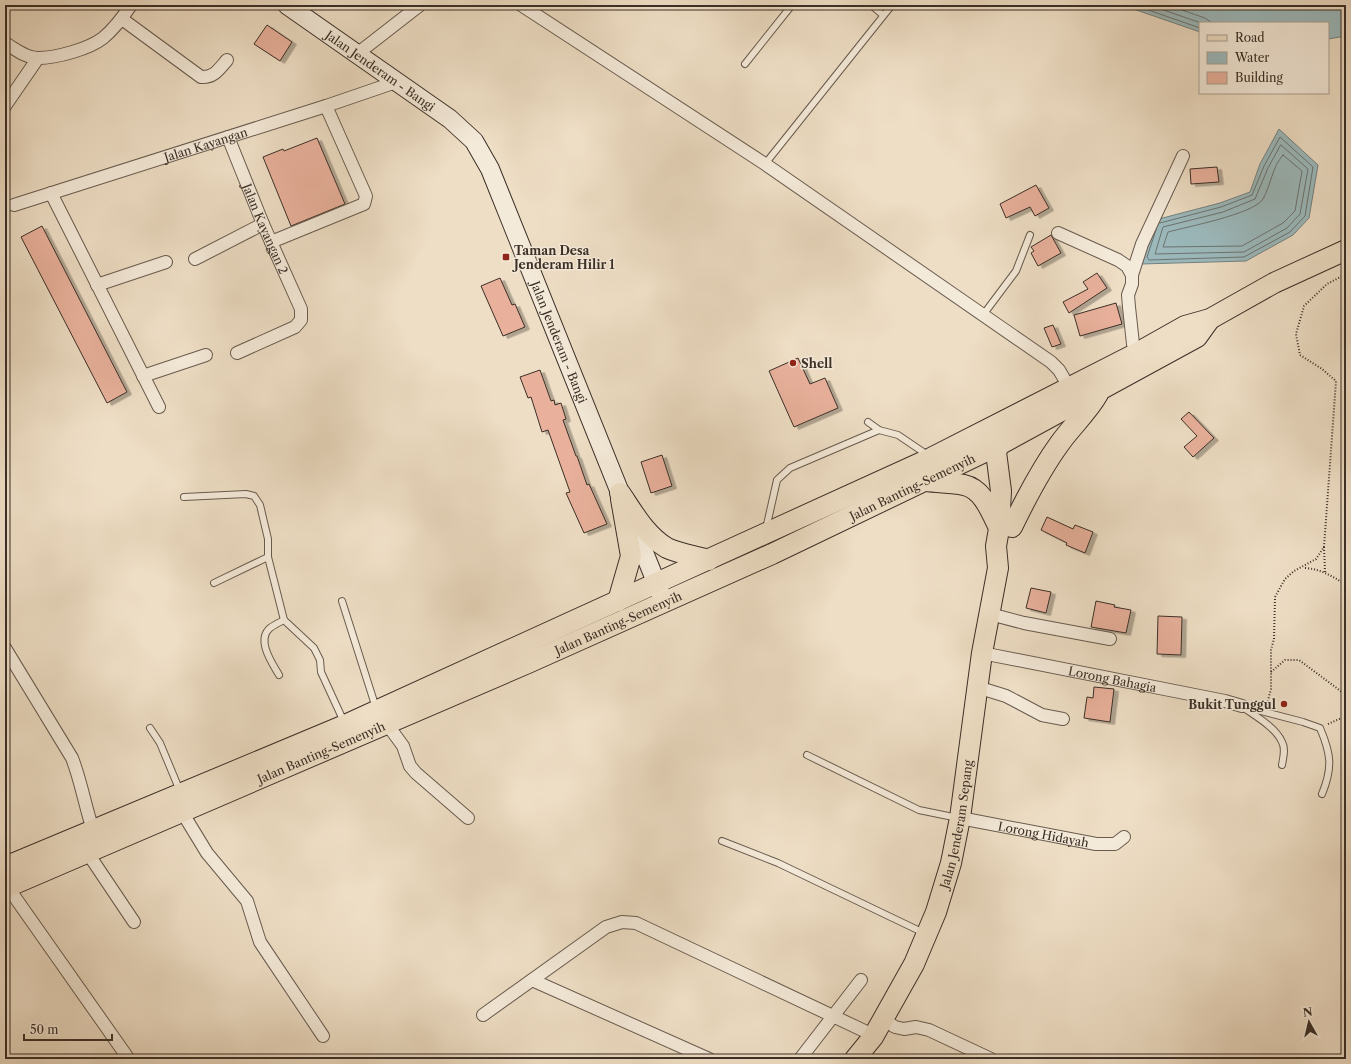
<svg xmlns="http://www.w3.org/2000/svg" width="1351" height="1064" font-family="'Libre Caslon Text',serif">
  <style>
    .water { fill: #9cbabd; stroke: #758281 }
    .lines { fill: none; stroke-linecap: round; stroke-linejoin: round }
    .shore { stroke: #6c7472; stroke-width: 1 }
    .building { fill: #e9b19c; stroke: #3b2f27; filter: url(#shadow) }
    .service-casing { stroke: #685b4e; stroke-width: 8 }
    .minor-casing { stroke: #685b4e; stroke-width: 14 }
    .secondary-casing { stroke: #3b2f27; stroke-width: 20 }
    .primary-casing { stroke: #3b2f27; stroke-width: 22 }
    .path { stroke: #3b2f27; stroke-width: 2; stroke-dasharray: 1 2; stroke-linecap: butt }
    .service { stroke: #f4ead9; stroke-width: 6 }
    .minor { stroke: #f4ead9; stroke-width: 12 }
    .secondary { stroke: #f4ead9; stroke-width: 18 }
    .primary { stroke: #eedec5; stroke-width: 20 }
    .poi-dot { fill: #8f2418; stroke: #f4ead9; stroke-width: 1.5 }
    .labels { text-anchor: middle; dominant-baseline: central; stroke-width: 3; stroke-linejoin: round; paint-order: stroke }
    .street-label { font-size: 12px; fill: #3b2f27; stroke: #f4ead9 }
    .poi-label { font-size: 12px; font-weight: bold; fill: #3b2f27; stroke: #f4ead9; text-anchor: start }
  </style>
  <defs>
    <filter id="shadow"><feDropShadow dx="4.5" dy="2.5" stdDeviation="0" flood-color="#0004"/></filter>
  </defs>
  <rect width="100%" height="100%" fill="#eedec5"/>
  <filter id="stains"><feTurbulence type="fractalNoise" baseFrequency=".005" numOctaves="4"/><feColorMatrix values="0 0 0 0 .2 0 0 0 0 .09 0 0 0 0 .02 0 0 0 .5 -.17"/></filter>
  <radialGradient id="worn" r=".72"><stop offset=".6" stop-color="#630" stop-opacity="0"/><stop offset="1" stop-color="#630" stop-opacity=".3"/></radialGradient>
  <g class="water">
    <polygon points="1122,5 1346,5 1346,36 1328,39 1328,23 1200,23 1200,32"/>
    <polygon points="1279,129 1318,165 1309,218 1293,235 1246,261 1141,264 1155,220 1220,203 1250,192 1260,164"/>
  </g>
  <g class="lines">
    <g class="shore">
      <polyline points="1134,5 1200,28"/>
      <polyline points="1149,5 1201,23"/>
      <polyline points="1167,5 1205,18 1212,23"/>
      <polygon points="1281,145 1308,169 1300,214 1287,228 1244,252 1155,254 1163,227 1223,212 1255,199 1268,168"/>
      <path d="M1283 155 1302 171 1295 211 1283 223 1242 246 1163 247 1168 232C1186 227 1254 214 1263 199 1271 185 1272 167 1283 155Z"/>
      <polyline points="1156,230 1147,257 1149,260 1244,257 1290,232 1305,216 1313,167 1280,137 1264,166 1252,195 1221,207 1160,223"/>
    </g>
  </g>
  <g class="building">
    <polygon points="267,25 292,42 280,61 254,44"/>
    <polygon points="317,138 345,204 291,226 263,157 283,149 284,151"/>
    <polygon points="1217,167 1219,182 1191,184 1190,169"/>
    <polygon points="1036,185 1049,208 1035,216 1030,207 1006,218 1000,204"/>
    <polygon points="42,226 127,392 107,403 21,237"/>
    <polygon points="1051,235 1061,253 1038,266 1031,253 1034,251 1031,247"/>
    <polygon points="1097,273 1107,288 1069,313 1063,302 1088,289 1083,282"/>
    <polygon points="500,278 512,305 515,304 525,327 503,336 481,286"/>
    <polygon points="1116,303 1122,324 1080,336 1074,315"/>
    <polygon points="1053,325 1061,344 1052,347 1044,328"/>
    <polygon points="798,358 810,384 825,378 838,408 794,427 769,371"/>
    <polygon points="540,370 551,401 554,400 555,405 561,403 566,419 563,420 576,456 577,456 587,485 589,484 607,524 584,533 566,493 570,492 548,430 542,432 531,397 528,398 520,377"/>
    <polygon points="1189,412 1214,438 1193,457 1184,447 1197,436 1181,419"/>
    <polygon points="662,455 672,486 651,493 641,462"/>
    <polygon points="1047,517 1073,529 1075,525 1093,532 1085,553 1066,545 1067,543 1041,530"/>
    <polygon points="1031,588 1051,592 1046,613 1026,608"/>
    <polygon points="1096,601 1115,605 1114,607 1131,610 1126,633 1091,627"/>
    <polygon points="1158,616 1182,617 1181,655 1157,654"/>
    <polygon points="1094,687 1114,689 1110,722 1084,718 1087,697 1093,698"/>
  </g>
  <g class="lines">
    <defs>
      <g id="service">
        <polyline points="871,5 883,15"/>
        <polyline points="745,64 792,5"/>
        <polyline points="765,164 892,5"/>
        <polyline points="983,315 1016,271 1030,235"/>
        <polyline points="868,422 879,430 898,435 929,456"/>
        <polyline points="184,497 246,494 254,496 260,505 268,539 268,557 284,620 314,648 320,660 321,672 344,722"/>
        <polyline points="766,529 777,480 790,468 879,430"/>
        <polyline points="214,583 268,557"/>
        <polyline points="342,601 376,708"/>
        <path d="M279 675C272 663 256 640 270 628 274 625 280 622 284 620"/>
        <path d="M1242 706 1303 722 1320 728C1331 754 1333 767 1322 794"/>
        <path d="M1244 708C1257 717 1276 728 1282 742 1286 749 1283 758 1282 765"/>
        <polyline points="150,728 160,743 180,791"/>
        <polyline points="807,755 919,810 958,818"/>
        <polyline points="722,841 778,863 924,933"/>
      </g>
      <g id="minor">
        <polyline points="521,5 765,164 1051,362 1059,370 1069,387"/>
        <path d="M122 19 201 77C214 78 219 69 227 60"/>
        <path d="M5 43C15 49 26 58 38 58 56 58 89 49 103 38 114 29 123 17 131 5"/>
        <polyline points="357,54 420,5"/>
        <polyline points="5,106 38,58"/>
        <path id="s1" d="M228 137 263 224 301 309V320L295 327 237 353"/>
        <polyline points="51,193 159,407"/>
        <path id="s2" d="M14 205 326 106 396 82"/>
        <polyline points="1058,233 1118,260 1127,266 1132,275"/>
        <polyline points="271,242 364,204 366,196 326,106"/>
        <polyline points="195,259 263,224"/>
        <polyline points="97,285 166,262"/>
        <polyline points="1137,353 1133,344 1129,307 1128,295 1132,284 1132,275 1142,244 1183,156"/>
        <polyline points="143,376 206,355"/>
        <polyline points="990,614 1024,623 1110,639"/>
        <path d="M5 648 72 758C81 781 85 806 93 830"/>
        <path id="s3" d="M982 653 1225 701 1242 706"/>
        <polyline points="977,687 1006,696 1042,715 1063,719"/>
        <polyline points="387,724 403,746 410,766 416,773 468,818"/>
        <polyline points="182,812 207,853 247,901 260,942 323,1036"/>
        <path id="s4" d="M960 818 1096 844H1115L1124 837"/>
        <polyline points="87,852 134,922"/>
        <polyline points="7,886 128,1058"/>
        <polyline points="532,980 709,1059"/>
        <polyline points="483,1015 606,927 622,922 636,923 873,1035"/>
        <polyline points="883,1019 895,1027 904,1029 916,1027 929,1030 991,1059"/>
        <polyline points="800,1059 861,980"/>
      </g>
      <g id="secondary">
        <path id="s5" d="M287 5 450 119 474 141 490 169 662 597"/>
      </g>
      <g id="primary">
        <path d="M926 481C938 483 952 482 964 485 983 489 991 512 999 528"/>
        <path d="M620 493C633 512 646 536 667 548 680 554 696 556 709 560"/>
        <path d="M1012 527C1026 498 1041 469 1060 443 1072 426 1088 412 1098 394"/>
        <polyline points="618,601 631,556 621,499"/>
        <polyline points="5,867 345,725 931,458 1137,353 1185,326 1210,319 1274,283 1346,250"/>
        <path id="s6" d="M5 888 528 663 772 554 999 445 1197 337 1210 319"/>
        <path id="s7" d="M855 1059 873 1037 914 964 936 912 951 863 960 818 982 653 998 568 996 546 999 529 1001 491 996 452 1003 436"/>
      </g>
    </defs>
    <use href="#service" class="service-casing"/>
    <use href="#minor" class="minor-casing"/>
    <use href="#secondary" class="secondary-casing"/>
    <use href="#primary" class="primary-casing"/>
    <g class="path">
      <polyline points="1324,547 1325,572"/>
      <path d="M1305 568C1321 569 1332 576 1346 585"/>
      <polyline points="1271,672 1285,660 1299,660 1346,695"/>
      <polyline points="1267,704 1271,689 1271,650 1274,639 1275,597 1285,579 1294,571 1316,559 1324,547 1336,381 1322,369 1300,355 1296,334 1304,306 1327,284 1346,274"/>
      <polyline points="1328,724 1346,716"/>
    </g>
    <use href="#service" class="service"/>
    <use href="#minor" class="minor"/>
    <use href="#secondary" class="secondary"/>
    <use href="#primary" class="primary"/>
  </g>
  <g class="poi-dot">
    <rect x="502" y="253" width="8" height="8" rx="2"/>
    <circle cx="793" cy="363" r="4"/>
    <circle cx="1284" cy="704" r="4"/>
  </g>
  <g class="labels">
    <g class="street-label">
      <text stroke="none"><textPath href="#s5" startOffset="114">Jalan Jenderam - Bangi</textPath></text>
      <text stroke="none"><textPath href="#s2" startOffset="201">Jalan Kayangan</textPath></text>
      <text stroke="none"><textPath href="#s1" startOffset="99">Jalan Kayangan 2</textPath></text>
      <text stroke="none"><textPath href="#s5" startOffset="450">Jalan Jenderam - Bangi</textPath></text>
      <text stroke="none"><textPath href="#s6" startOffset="992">Jalan Banting-Semenyih</textPath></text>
      <text stroke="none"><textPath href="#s6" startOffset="668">Jalan Banting-Semenyih</textPath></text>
      <text stroke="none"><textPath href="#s3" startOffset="133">Lorong Bahagia</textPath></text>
      <text stroke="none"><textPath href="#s6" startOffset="344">Jalan Banting-Semenyih</textPath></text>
      <text stroke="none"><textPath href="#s7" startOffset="259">Jalan Jenderam Sepang</textPath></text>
      <text stroke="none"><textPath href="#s4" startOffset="85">Lorong Hidayah</textPath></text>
    </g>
    <g class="poi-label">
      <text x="514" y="250">Taman Desa<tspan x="514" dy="14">Jenderam Hilir 1</tspan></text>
      <text x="801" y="363">Shell</text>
      <text x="1276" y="704" text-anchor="end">Bukit Tunggul</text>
    </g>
  </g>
  <rect width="1351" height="1064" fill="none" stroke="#eedec5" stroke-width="20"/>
  <rect x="6" y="6" width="1339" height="1052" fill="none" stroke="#3b2f27" stroke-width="2"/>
  <rect x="10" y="10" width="1331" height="1044" fill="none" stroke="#3b2f27"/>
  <rect x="1199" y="22" width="130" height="72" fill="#f4ead9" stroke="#aa9f92"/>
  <rect x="1207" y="35" width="20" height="6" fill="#eedec5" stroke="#aa9f92"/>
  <text x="1235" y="42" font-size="12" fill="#3b2f27">Road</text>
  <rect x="1207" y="52" width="20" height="12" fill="#9cbabd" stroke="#aa9f92"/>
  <text x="1235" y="62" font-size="12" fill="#3b2f27">Water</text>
  <rect x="1207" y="72" width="20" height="12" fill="#e9b19c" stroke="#aa9f92"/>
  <text x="1235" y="82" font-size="12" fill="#3b2f27">Building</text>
  <g transform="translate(1309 1022) rotate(352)" stroke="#f4ead9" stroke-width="3" paint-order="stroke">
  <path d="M0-3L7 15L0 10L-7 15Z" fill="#3b2f27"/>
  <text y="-6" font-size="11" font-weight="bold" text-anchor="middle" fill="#3b2f27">N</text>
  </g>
  <path d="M24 1034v6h88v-6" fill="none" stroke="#3b2f27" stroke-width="2"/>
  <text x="30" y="1034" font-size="12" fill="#3b2f27" stroke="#f4ead9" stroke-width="3" paint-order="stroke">50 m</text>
  <rect width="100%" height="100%" filter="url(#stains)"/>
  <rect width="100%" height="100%" fill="url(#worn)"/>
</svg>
